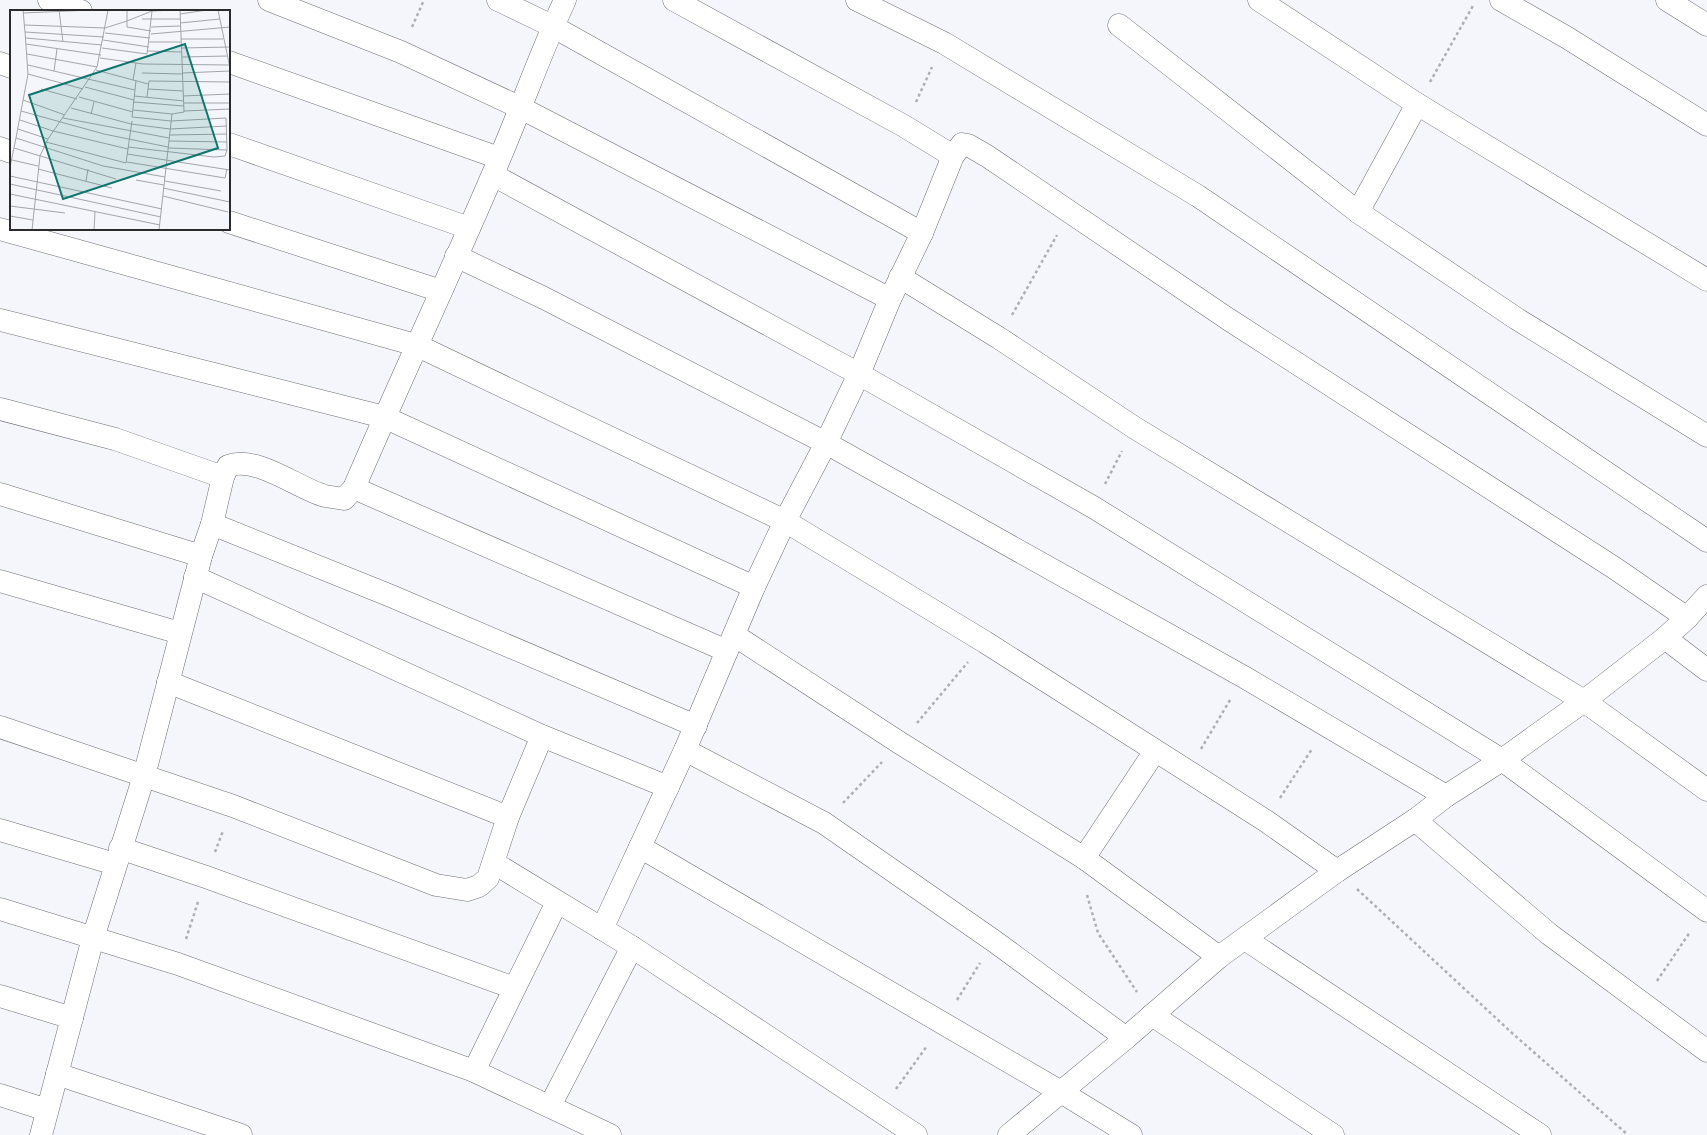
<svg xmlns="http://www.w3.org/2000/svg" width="1707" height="1135" font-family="'DejaVu Sans',sans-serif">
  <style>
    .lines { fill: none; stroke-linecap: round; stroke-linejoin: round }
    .minor-casing { stroke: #6e6f75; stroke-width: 23 }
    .path { stroke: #aeaeb3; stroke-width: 2.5; stroke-dasharray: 3 3; stroke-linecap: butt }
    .minor { stroke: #fff; stroke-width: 22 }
    .inset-road { fill: none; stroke: #a4a5a9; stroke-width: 1 }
    .view { fill: #0f766e; fill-opacity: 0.15; stroke: #0f766e; stroke-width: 2 }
    .inset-edge { fill: none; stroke: #2b2b2d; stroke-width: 2 }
  </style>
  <rect width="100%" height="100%" fill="#f5f6fc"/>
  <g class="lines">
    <defs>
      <g id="minor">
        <polyline points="49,0 81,11"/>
        <polyline points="269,0 401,52 519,107 890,299"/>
        <polyline points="498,0 552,26 922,233"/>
        <polyline points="674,0 904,126 953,156"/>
        <polyline points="857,0 944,43 1198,196 1707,541"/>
        <polyline points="1259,0 1417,104 1707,280"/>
        <polyline points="1501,0 1566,37 1707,125"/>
        <polyline points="1667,0 1707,25"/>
        <polyline points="1119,25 1358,212 1517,319 1707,436"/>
        <polyline points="229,62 499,158"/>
        <polyline points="0,63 11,67"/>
        <polyline points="229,144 469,228"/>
        <polyline points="0,148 11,152"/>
        <polyline points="493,175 859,374 1093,507 1502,760 1707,911"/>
        <polyline points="1358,212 1417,104"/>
        <polyline points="229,222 441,291"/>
        <polyline points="0,229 416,345 785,521 985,642 1266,821 1337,871"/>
        <polyline points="456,256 544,298 826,443 1244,677 1446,796"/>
        <polyline points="900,277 999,338 1135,428 1584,701 1707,790"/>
        <polyline points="0,320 384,417 754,587 685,750 602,929"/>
        <polyline points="0,409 115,439 223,477"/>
        <polyline points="354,488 727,651"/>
        <polyline points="0,494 201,556"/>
        <polyline points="212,524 391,596 696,726"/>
        <polyline points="195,577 542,736 668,787"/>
        <polyline points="0,581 180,633"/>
        <polyline points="754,587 785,521 826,443 859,374 890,299 922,233 953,156 962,144 968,145 987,156 1228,319 1616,569 1687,618"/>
        <polyline points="734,635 900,743 1084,858 1219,957"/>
        <polyline points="1665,638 1707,670"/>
        <polyline points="168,682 508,817"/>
        <polyline points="0,727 233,806 436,885 467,890 479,886 488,878 508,817 542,736"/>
        <polyline points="685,750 824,823 994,941 1126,1038"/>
        <polyline points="1415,820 1549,934 1707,1051"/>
        <polyline points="0,830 115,864"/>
        <polyline points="640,847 1061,1092 1131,1135"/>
        <polyline points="120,848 206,877 514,988"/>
        <polyline points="1084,858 1155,751"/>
        <polyline points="494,863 632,947 916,1135"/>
        <polyline points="0,909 178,964 474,1071 610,1135"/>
        <polyline points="1245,939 1540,1135"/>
        <polyline points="0,996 72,1018"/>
        <polyline points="1152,1015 1333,1135"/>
        <polyline points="474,1071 557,902"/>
        <polyline points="57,1074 241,1135"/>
        <polyline points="0,1095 47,1110"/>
        <polyline points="550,1106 632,947"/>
        <path d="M41 1135 93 938 144 776 201 556 212 524 223 477 228 466C257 455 297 488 325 496 331 497 338 498 344 499L354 488C399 383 447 281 492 176 518 118 538 58 565 0"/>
        <polyline points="1009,1135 1126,1038 1219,957 1337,871 1415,820 1446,796 1502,760 1584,701 1665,638 1687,618 1707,596"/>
      </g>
    </defs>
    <use href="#minor" class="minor-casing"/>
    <g class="path">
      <polyline points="412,27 424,0"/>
      <polyline points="1430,82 1474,4"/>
      <polyline points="916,102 932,67"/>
      <polyline points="1012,315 1057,235"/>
      <polyline points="1105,484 1122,451"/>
      <polyline points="917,723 968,662"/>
      <polyline points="1201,749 1230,700"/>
      <polyline points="1280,798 1312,749"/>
      <polyline points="843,803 882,762"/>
      <polyline points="215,852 223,831"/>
      <polyline points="1357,889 1512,1033 1628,1135"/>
      <polyline points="1087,895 1098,933 1137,992"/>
      <polyline points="186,939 198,902"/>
      <polyline points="1657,981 1690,932"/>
      <polyline points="957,1000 980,963"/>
      <polyline points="896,1089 927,1046"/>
    </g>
    <use href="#minor" class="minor"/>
  </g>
  <g transform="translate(10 10)">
    <rect width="220" height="220" fill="#f5f6fc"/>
    <path class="inset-road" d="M13 0 15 22 94 27M49 0 53 32M117 0V11L142 1 165 0M208 0 220 58M13 3 81 0M170 4 197 0M132 9H170M170 13 210 9M15 15 95 18 117 11V17L141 21M141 17 170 16M95 23 140 28M141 24 220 17M16 28 92 35M171 29H213M93 30 139 37M139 32H171M16 34 91 45M92 38 137 44 142 1M171 38 220 37M138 41 171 42M17 44 87 57M172 47 217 46M90 48 133 54 219 55M18 55 125 80M86 60 138 74M44 61 47 39M132 63 172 64M172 63 220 61M18 64 73 79M123 70 126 53M75 77 124 90M31 79 67 89M138 79 173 81M124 86 174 91M173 86 220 84M69 87 123 102M137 87 139 71 220 72M13 90 55 105M123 92 174 96M174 93H220M61 98 121 114 160 119 217 116M123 100 162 104 174 102 170 0M11 101 18 64 15 22M174 101 220 99M81 104 84 92M53 108 159 128M10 110 43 121 118 139M8 119 38 129M160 125 217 124M159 131 217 132M36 132 116 153 122 111M118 137 204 147 215 146 217 140 216 108 161 111 122 107 126 71M4 138 106 169M158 138 217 140M117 144 220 160M2 150 28 156M117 152 215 168 217 159M0 157 6 128M28 159 102 178M0 166 152 199M155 167 93 156 6 128 11 101 94 124 158 137M126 170 154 175M76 171 78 159M155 171 211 181M0 174 151 207M153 178 220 192M0 184 150 215M153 186 218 202M0 196 55 203M0 206 23 210M22 220 30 146 38 129 87 57 98 0M84 220 85 202M149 220 162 104"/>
    <path class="view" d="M175 34 208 138 53 189 19 85Z"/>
    <rect width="220" height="220" class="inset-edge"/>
  </g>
</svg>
